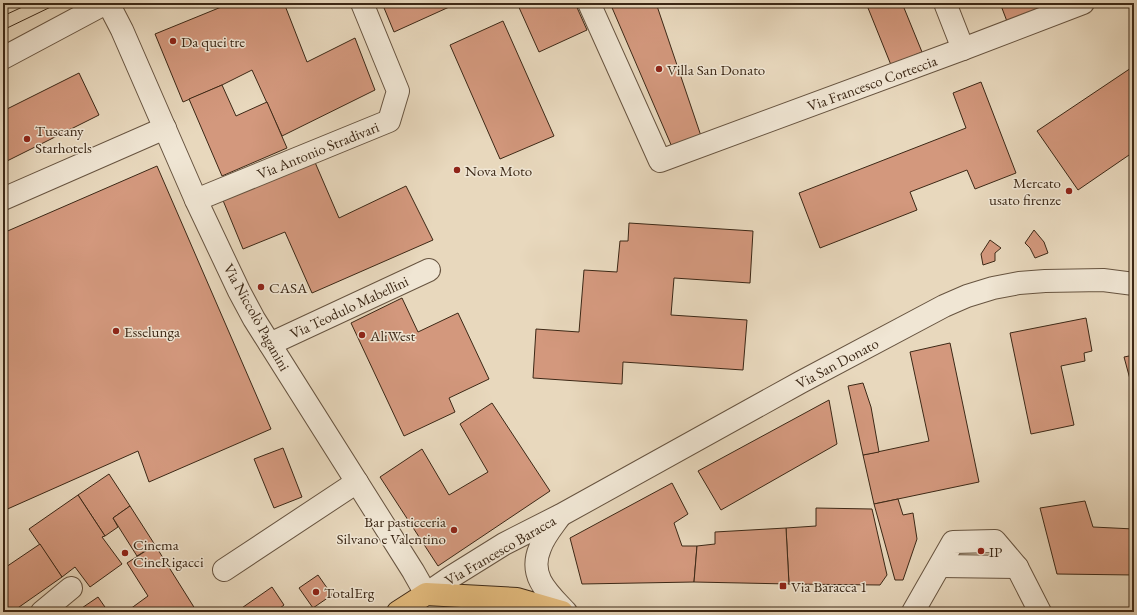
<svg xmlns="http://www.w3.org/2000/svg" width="1137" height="615" font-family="'EB Garamond',serif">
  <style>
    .building { fill: #d3987d; stroke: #3c2816 }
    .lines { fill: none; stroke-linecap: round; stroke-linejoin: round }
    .minor-casing { stroke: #675440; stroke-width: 24 }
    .major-casing { stroke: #3c2816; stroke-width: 24 }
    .minor { stroke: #f0e6d4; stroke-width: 22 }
    .major { stroke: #e4bc7e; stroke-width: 22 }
    .tram { stroke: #3c2816; stroke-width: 1 }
    .poi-dot { fill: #8f2418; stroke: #f0e6d4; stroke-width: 1.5 }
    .labels { text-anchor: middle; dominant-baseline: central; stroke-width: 3; stroke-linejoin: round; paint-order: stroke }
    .poi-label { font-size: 15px; fill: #3c2816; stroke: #f0e6d4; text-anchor: start }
    .street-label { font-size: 15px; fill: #3c2816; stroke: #f0e6d4 }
  </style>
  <rect width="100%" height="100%" fill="#e8d8bd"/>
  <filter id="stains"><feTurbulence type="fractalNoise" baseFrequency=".005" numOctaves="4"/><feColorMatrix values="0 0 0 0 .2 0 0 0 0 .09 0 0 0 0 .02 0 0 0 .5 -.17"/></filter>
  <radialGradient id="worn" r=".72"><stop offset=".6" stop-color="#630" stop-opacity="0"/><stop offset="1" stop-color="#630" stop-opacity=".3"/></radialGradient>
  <g class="building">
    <polygon points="231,3 284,3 307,62 355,38 375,90 282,136 252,70 222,85 183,102 155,34"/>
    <polygon points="382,3 458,3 394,32"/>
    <polygon points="517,3 575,3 587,30 539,52"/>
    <polygon points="610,3 656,3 701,136 672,147"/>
    <polygon points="866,3 902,3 922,52 891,65"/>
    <polygon points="1000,3 1060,3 1008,24"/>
    <polygon points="503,21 554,136 500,159 450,45"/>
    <polygon points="1134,66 1134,157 1132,153 1078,190 1037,131"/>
    <polygon points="79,73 99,115 3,163 3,111"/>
    <polygon points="981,82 1016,173 975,189 967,170 910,192 917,210 820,248 799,193 966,128 953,93"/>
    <polygon points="222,85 236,116 267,102 287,148 222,176 189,99"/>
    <polygon points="314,160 339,218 406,186 433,240 312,293 285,232 243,249 222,198"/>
    <polygon points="157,166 271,429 149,482 138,451 3,511 3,233"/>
    <polygon points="629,223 753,231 750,283 674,278 671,315 747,320 743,370 623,362 622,384 533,378 536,329 579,332 584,270 617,272 620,241 628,241"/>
    <polygon points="1034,230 1044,242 1048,253 1035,258 1030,248 1025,243"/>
    <polygon points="990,240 1001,248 995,253 995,261 983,265 981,254"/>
    <polygon points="402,298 418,332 458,313 489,379 449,398 455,412 404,436 351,323"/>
    <polygon points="1086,318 1092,351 1084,353 1085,361 1061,366 1074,425 1031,434 1010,333"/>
    <polygon points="950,343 979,482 874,504 863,455 929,441 910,352"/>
    <polygon points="1134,355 1134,394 1124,357"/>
    <polygon points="863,383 871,407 879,452 863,455 848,386"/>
    <polygon points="829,400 837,444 721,510 698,471"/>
    <polygon points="492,403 550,491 438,566 380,477 422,449 449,495 488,472 460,424"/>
    <polygon points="283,448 302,497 274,508 254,459"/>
    <polygon points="109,474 130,506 113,518 118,527 105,536 78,495"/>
    <polygon points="672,483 688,514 674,523 682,546 697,546 694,582 582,584 570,538"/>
    <polygon points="78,495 105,536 102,537 122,564 90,587 75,567 62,577 29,529"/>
    <polygon points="898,499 903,515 913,513 917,539 903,580 895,580 874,504"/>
    <polygon points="1085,501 1093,527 1134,529 1134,575 1057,574 1040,508"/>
    <polygon points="130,506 155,545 137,556 113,518"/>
    <polygon points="816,508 872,509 887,575 880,585 789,584 786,528 816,526"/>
    <polygon points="786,528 789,584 694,582 697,546 715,544 715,532"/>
    <polygon points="40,544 62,577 12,612 3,612 3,569"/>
    <polygon points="155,545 197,612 126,612 148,596 127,563"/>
    <polygon points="318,575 332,595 313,608 299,588"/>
    <polygon points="272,587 284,605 275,612 236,612"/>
    <polygon points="98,597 107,610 103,612 76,612"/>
  </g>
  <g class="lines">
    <defs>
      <g id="minor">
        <polyline points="108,3 122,30 196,200 239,291 254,319 413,571 426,594 451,577 504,544 561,515 801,382 944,306 967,296 993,288 1019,283 1045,281 1103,280 1134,284"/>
        <polyline points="589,3 660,161 963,49 1083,3"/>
        <polyline points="945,3 963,49"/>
        <polyline points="3,58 106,3"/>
        <polyline points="3,199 165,128"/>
        <polyline points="196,200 389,121 398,91 362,3"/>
        <polyline points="270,344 429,270"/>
        <path d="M560 516C553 526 544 536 540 548 528 576 548 593 566 612"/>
        <polyline points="940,566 1017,567"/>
        <polyline points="224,570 357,482"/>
        <polyline points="42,612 71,588"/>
        <polyline points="913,612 953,542 995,541 1017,567 1040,612"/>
      </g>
      <polyline id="major" points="398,612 426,594 517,599 562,612"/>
    </defs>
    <use href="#minor" class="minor-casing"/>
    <use href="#major" class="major-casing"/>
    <use href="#minor" class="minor"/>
    <use href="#major" class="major"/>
    <g class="tram">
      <polyline points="3,16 31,3"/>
      <polyline points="3,30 59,3"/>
    </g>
  </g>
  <g class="poi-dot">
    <circle cx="173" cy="41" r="4"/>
    <circle cx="659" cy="69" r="4"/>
    <circle cx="27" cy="139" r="4"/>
    <circle cx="457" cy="170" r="4"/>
    <circle cx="1069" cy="191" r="4"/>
    <circle cx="261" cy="287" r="4"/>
    <circle cx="116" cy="331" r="4"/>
    <circle cx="362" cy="335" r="4"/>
    <circle cx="454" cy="530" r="4"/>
    <circle cx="981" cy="551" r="4"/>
    <circle cx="125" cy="553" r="4"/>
    <rect x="779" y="582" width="8" height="8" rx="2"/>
    <circle cx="316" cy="592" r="4"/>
  </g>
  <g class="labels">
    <g class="poi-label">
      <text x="181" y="41">Da quei tre</text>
      <text x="667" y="69">Villa San Donato</text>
      <text x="35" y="130">Tuscany<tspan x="35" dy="17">Starhotels</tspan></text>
      <text x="465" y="170">Nova Moto</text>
      <text x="1061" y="182" text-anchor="end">Mercato<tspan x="1061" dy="17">usato firenze</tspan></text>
      <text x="269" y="287">CASA</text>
      <text x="124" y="331">Esselunga</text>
      <text x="370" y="335">AliWest</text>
      <text x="446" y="521" text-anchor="end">Bar pasticceria<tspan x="446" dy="17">Silvano e Valentino</tspan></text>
      <text x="133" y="544">Cinema<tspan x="133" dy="17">CineRigacci</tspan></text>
      <text x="989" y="551">IP</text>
      <text x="791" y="586">Via Baracca 1</text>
      <text x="324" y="592">TotalErg</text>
    </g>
    <g class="street-label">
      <text transform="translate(872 83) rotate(-20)">Via Francesco Corteccia</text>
      <text transform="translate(318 150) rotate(-22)">Via Antonio Stradivari</text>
      <text transform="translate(349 307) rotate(-25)">Via Teodulo Mabellini</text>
      <text transform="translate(257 317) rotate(61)">Via Niccolò Paganini</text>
      <text transform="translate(837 363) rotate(-28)">Via San Donato</text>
      <text transform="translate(500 550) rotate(-30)">Via Francesco Baracca</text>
    </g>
  </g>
  <rect width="1137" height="615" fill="none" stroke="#e8d8bd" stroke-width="16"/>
  <rect x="4" y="4" width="1129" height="607" fill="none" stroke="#3c2816" stroke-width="2"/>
  <rect x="8" y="8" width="1121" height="599" fill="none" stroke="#3c2816"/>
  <rect width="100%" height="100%" filter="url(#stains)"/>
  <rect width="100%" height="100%" fill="url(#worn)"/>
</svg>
